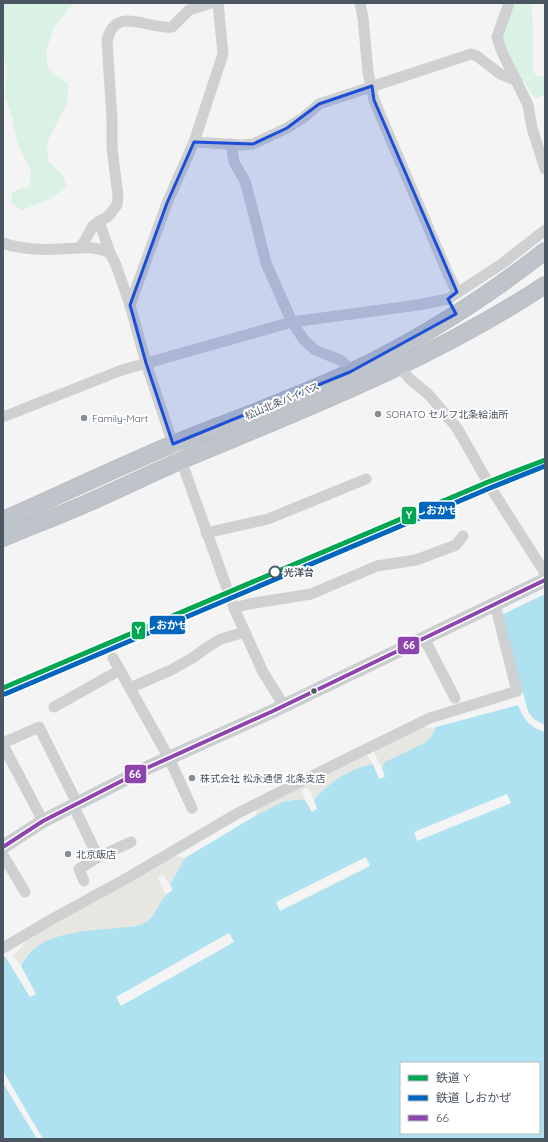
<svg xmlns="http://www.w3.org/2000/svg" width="548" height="1142" font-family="Quicksand,'Noto Sans JP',sans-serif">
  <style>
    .green { fill: #d9f2e3 }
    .sand { fill: #e7e6e1 }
    .water { fill: #aee2f0; fill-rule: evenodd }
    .pier { fill: #f4f4f4 }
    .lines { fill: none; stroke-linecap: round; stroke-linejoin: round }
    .highway-casing { stroke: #b9bec3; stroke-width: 18 }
    .minor { stroke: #ced0d2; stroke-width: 11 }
    .major { stroke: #caced1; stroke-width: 14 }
    .highway { stroke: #bec4c9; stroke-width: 16 }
    .bus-1-casing { stroke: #fff; stroke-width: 7 }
    .bus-1 { stroke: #8e44ad; stroke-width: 4 }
    .rail-1-casing { stroke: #fff; stroke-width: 8 }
    .rail-2-casing { stroke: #fff; stroke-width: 8 }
    .rail-1 { stroke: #00a651; stroke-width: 5 }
    .rail-2 { stroke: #0065bd; stroke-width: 5 }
    .marked { fill: #1d4ed8; fill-opacity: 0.2; stroke: #1d4ed8; stroke-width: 3; stroke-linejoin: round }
    .poi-dot { fill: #868d94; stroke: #fff; stroke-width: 1.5 }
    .stop-dot { fill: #fff; stroke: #4a5661; stroke-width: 2 }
    .bus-dot { fill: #4a5661; stroke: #fff; stroke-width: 1.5 }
    .labels { text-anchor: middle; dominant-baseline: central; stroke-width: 4; stroke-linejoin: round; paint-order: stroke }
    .street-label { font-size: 10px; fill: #4a5661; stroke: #fff }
    .poi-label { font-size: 10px; fill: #4a5661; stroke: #fff; text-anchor: start }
    .stop-label { font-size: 10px; font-weight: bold; fill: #4a5661; stroke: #fff; text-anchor: start }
    .line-badge { stroke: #fff; stroke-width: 1.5 }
    .badge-label { font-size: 11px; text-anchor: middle; font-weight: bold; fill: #fff }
  </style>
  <rect width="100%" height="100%" fill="#f4f4f4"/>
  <g class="green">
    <polygon points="3,3 75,3 69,8 53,28 46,53 48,69 68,84 67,103 47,142 48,161 63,176 67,187 50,199 22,210 11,203 12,193 21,188 28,188 30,180 31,171 18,145 12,117 5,94 7,69 3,53"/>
    <path d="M512 3H531L533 26V72L539 77 545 76V95L536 98C530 94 529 89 525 83 515 69 507 54 500 38Z"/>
  </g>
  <g class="sand">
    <polygon points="425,727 428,728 436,727 431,737 426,742 386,762 382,768 373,751"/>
    <path d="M367 755 373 764 362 766 320 793 314 800 309 789 304 788 302 791 305 800C285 800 273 808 255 816L259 807 301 786 324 776Z"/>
    <polygon points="174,856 185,858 170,885 163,875 158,877 164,892 166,895 156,911 145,923 36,947 25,956 21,966 13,955 20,949 25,942 58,921"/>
  </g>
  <g class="water">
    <path d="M545 594V725C537 721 532 719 528 711L501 615Z"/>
    <path d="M518 705C525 721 528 726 545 732V1139H43L3 1071V958L5 956 30 997 36 994 21 966C36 931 87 931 119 928 127 927 139 926 146 922 156 915 158 904 166 895 168 893 171 891 173 890L170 885 185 858 255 816 283 802 295 800H305L312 812 317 809 314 800C328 783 350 768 373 764L379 779 385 777 382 768 385 762 426 742 431 737 436 727ZM401 1063H539V1133H401Z"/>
    <polygon points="3,1083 37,1139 3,1139"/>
  </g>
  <g class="pier">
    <polygon points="507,794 511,803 417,841 414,832"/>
    <polygon points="366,857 370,866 280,911 276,902"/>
    <polygon points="229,933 234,942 121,1006 116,997"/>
  </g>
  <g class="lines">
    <defs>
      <g id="highway">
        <path d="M3 520C60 495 116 468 173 444 232 420 293 399 351 372 420 339 485 298 545 251"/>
        <path d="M3 538C36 524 69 512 101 497 132 483 163 468 194 455 314 405 436 357 545 285"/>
      </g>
    </defs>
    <use href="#highway" class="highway-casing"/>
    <g class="minor">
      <path d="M211 3 189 10 172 27C148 30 115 4 107 41L112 118V148L118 196 117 205 111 213 106 218 99 221 110 253 116 265 130 305 146 363 173 444 181 460 234 608 263 672 284 706"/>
      <polyline points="360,3 363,18 368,72 374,100 448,274 457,292"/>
      <polyline points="509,3 497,37 502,52 528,105 532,128 545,169"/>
      <polyline points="194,142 243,145 253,144 287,128 303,118 319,104 471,54 477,56 500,74 517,81"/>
      <polyline points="231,144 234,162 245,181 252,207 266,263 292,322 304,340 315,350 340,360 346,365 350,372"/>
      <path d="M3 243C21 250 42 250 61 249 78 248 94 245 110 253"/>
      <polyline points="81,247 93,226 99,221"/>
      <polyline points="130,305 167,203 194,142 223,54 218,3"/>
      <polyline points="399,367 410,379 429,395 457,428 494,493 545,573"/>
      <polyline points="3,417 122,370 292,322 418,305 448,299 503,263 545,230"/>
      <polyline points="206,533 268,519 366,479"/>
      <polyline points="234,608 249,604 311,594 377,566 416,560 456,545 463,536"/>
      <polyline points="424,638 455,698"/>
      <polyline points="113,658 169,758 192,808"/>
      <polyline points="130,688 171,670 194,657 209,646 221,639 245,632"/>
      <polyline points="54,707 120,670"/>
      <polyline points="3,743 39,727 77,803"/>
      <polyline points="3,745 43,821"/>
      <polyline points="73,805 98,857 131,842"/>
      <polyline points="3,855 25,892"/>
      <polyline points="84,881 79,869 98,857"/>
      <polyline points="3,948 54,918 127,878 238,813 340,762 430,718 517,691 495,604"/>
    </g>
    <polyline class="major" points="3,847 43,821 149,767 273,711 545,580"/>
    <use href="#highway" class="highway"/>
    <defs>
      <polyline id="bus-1" points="3,847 43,821 149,767 273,711 545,580"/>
    </defs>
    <use href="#bus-1" class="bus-1-casing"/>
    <use href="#bus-1" class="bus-1"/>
    <defs>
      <polyline id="rail-1" points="3,688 488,482 545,460"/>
      <polyline id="rail-2" points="5,694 490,488 545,466"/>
    </defs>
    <use href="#rail-1" class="rail-1-casing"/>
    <use href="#rail-2" class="rail-2-casing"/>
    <use href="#rail-1" class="rail-1"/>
    <use href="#rail-2" class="rail-2"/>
  </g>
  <path class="marked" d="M372 86 374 100 457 292 448 299 456 314 350 372 173 444 146 363 130 305 167 203 194 142 253 144 287 128 319 104Z"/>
  <g class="poi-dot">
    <circle cx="378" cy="414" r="4"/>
    <circle cx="84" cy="418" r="4"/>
    <circle cx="192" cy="778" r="4"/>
    <circle cx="68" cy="854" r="4"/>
  </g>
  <circle class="stop-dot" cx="275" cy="572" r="5.5"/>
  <circle class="bus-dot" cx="314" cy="691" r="3.5"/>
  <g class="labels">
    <g class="street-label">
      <text transform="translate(282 401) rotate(-23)">松山北条バイパス</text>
    </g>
    <g class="poi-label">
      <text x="386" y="414">SORATO セルフ北条給油所</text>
      <text x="92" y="418">Family-Mart</text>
      <text x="200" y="778">株式会社 松永通信 北条支店</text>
      <text x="76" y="854">北京飯店</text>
    </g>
    <g class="stop-label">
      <text x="284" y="572">光洋台</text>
    </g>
  </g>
  <g class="line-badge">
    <rect x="418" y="501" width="38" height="19" rx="4" fill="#0065bd"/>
    <rect x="401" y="506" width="16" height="19" rx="4" fill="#00a651"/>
    <rect x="149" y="615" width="37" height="20" rx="4" fill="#0065bd"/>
    <rect x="131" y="621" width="15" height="19" rx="4" fill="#00a651"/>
    <rect x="397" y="636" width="23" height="19" rx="4" fill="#8e44ad"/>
    <rect x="124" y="764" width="23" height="20" rx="4" fill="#8e44ad"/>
  </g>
  <g class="badge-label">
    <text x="437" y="514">しおかぜ</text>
    <text x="409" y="519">Y</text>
    <text x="167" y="629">しおかぜ</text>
    <text x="138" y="634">Y</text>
    <text x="409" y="649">66</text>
    <text x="135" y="778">66</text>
  </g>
  <rect width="548" height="1142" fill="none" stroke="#4a5661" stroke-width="8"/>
  <rect x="400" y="1062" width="140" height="72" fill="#ffffff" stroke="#b7bbc0"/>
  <rect x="408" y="1075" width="20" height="6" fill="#00a651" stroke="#b7bbc0"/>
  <text x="436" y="1082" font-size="12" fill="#4a5661">鉄道 Y</text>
  <rect x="408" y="1095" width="20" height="6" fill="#0065bd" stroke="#b7bbc0"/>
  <text x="436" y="1102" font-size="12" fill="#4a5661">鉄道 しおかぜ</text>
  <rect x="408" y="1115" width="20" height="6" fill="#8e44ad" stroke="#b7bbc0"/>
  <text x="436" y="1122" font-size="12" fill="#4a5661">66</text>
</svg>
